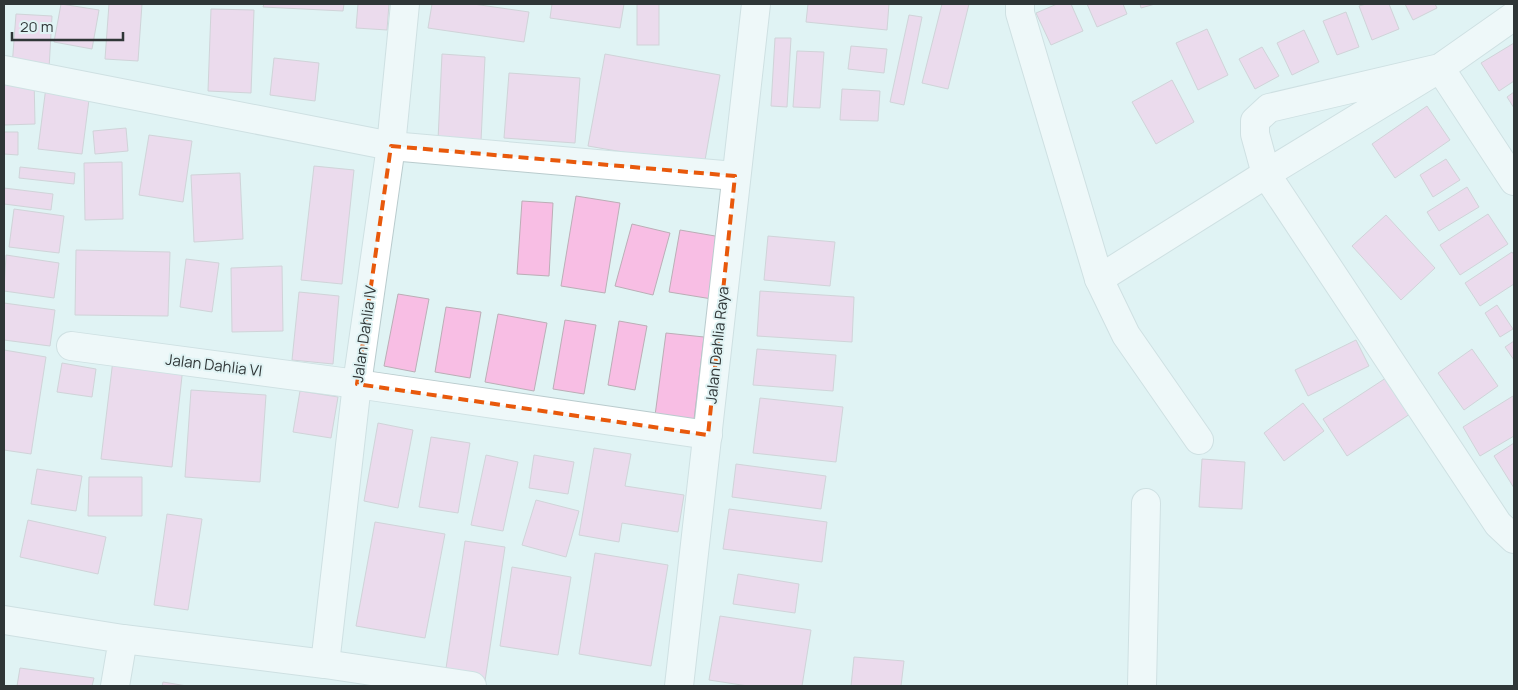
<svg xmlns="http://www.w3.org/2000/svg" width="1518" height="690" font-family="Manrope,sans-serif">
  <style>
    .building { fill: #f8bee4; stroke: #bbaeb6 }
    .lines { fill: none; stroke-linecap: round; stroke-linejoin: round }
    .minor-casing { stroke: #b9cbcd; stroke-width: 30 }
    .minor { stroke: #fff; stroke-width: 28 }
    .marked { fill: none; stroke: #e8590c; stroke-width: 4; stroke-dasharray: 10 6; stroke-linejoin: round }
    .labels { text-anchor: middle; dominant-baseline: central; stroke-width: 4; stroke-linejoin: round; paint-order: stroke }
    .street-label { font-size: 15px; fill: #2f3637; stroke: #e0f3f4 }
  </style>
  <rect width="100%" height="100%" fill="#e0f3f4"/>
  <g class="building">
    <polygon points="61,4 99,10 92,49 54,42"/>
    <polygon points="109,4 142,4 138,61 105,59"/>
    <polygon points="264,4 344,4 343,11 263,7"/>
    <polygon points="358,4 389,4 387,30 356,28"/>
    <polygon points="432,4 473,4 529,12 524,42 428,28"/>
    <polygon points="552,4 624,4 620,28 550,18"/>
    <rect x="637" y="4" width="22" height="41"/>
    <polygon points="808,4 889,4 887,30 806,22"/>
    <polygon points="942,4 969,4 948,89 922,83"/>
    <polygon points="1057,4 1071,4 1083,31 1051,45 1036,13"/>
    <polygon points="1087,4 1123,4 1127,14 1097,27"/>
    <polygon points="1140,4 1155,4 1141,8"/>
    <polygon points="1366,4 1389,4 1399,29 1372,40 1359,6"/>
    <polygon points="1405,4 1435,4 1437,8 1413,20"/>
    <polygon points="211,9 254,10 251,93 208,91"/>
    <polygon points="1346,12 1359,47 1337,55 1323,21"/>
    <polygon points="16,14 52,16 49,69 12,67"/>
    <polygon points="909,15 922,17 904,105 890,102"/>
    <polygon points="1207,29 1228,75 1198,90 1176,43"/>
    <polygon points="1304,30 1319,62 1292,75 1277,43"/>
    <polygon points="775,38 791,38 787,107 771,106"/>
    <polygon points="1514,43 1514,81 1499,91 1481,63"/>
    <polygon points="851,46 887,49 884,73 848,69"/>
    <polygon points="1262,47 1279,76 1255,89 1239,59"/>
    <polygon points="797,51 824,52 820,108 793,107"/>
    <polygon points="442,54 485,57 481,141 438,140"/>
    <polygon points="605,54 720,75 704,166 588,146"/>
    <polygon points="274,58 319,63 315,101 270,95"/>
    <polygon points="509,73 580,78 575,143 504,138"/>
    <polygon points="34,77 35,124 4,125 4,78"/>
    <polygon points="1172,80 1194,122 1156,144 1132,102"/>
    <polygon points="46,87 90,92 82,154 38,149"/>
    <polygon points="842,89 880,91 878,121 840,120"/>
    <polygon points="1514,92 1514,108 1507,97"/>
    <polygon points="1427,106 1450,140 1395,178 1372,144"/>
    <polygon points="126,128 128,151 95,154 93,131"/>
    <polygon points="4,132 18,132 18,155 4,154"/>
    <polygon points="149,135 192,141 183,202 139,195"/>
    <polygon points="1446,159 1460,180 1433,197 1420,175"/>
    <polygon points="122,162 123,219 85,220 84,163"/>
    <polygon points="314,166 354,170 342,284 301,280"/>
    <polygon points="20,167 75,173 74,184 19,178"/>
    <polygon points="240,173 243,239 194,242 191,175"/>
    <polygon points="1467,187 1479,207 1439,231 1427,212"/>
    <polygon points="4,188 53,194 51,210 4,204"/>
    <polygon points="576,196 620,203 605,293 561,286"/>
    <polygon points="522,201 553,203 549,276 517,274"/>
    <polygon points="14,209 64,216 59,253 9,247"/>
    <polygon points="1488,214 1508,244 1460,275 1440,245"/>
    <polygon points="1386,215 1435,268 1401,300 1352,246"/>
    <polygon points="632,224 670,233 653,295 615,286"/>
    <polygon points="680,230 721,237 712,299 669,292"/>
    <polygon points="768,236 835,242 830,286 764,280"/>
    <polygon points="76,250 170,252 168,316 75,315"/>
    <polygon points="1512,252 1514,255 1514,284 1480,306 1465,283"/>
    <polygon points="6,255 59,263 54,298 4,291"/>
    <polygon points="186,259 219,263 212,312 180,307"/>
    <polygon points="282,266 283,331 232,332 231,268"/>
    <polygon points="760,291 854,297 852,342 757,336"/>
    <polygon points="299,292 339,296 333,364 292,360"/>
    <polygon points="398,294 429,299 415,372 384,366"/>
    <polygon points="4,303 55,310 50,346 4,340"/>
    <polygon points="1497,305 1513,329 1500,337 1485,313"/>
    <polygon points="446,307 481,312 470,378 435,372"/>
    <polygon points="498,314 547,323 534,391 485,382"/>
    <polygon points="565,320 596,325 584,394 553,389"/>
    <polygon points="619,321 647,326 635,390 608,385"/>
    <polygon points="666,333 704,337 693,428 654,423"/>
    <polygon points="1356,340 1369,366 1308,396 1295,370"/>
    <polygon points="1514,341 1514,360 1505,347"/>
    <polygon points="757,349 836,355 833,391 753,385"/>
    <polygon points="1472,349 1498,386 1464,410 1438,373"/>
    <polygon points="4,350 46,357 31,454 4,450"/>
    <polygon points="113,360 183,367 172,467 101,459"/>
    <polygon points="62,363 96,369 92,397 57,392"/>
    <polygon points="1389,376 1413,412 1347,456 1323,419"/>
    <polygon points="191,390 266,395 260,482 185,477"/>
    <polygon points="300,391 338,397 331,438 293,432"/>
    <polygon points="1513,396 1514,436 1480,456 1463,427"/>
    <polygon points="760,398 843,407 836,462 753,453"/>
    <polygon points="1303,403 1324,431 1284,461 1264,433"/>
    <polygon points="378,423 413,430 398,508 364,501"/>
    <polygon points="431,437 470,443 458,513 419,507"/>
    <polygon points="1514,443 1514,488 1494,456"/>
    <polygon points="594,448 631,454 625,486 684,495 678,532 622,523 619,542 579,535"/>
    <polygon points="486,455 518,462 503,531 471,525"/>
    <polygon points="534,455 574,462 568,494 529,488"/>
    <polygon points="1202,459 1245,462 1242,509 1199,507"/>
    <polygon points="736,464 826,476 821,509 732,497"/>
    <polygon points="37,469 82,476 76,511 31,504"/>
    <polygon points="89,477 142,477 142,516 88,516"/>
    <polygon points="536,500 579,511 566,557 522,545"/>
    <polygon points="729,509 827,522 822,562 723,549"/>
    <polygon points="167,514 202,519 188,610 154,605"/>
    <polygon points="28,520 106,537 98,574 20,557"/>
    <polygon points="375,522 445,534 425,638 356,626"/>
    <polygon points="465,541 505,547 485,681 445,675"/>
    <polygon points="595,553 668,565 651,666 579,654"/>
    <polygon points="512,567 571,577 558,655 500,646"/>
    <polygon points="738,574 799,584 795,613 733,604"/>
    <polygon points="720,616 811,630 802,686 748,686 709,680"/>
    <polygon points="854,657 904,661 901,686 851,686"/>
    <polygon points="20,668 94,678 92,686 17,686"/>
    <polygon points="163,682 187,686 162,686"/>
  </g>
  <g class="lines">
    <defs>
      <g id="minor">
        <polyline points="1020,4 1020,13 1099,279 1126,335 1199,440"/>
        <polyline points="1514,16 1440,68 1266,174 1255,134 1255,121 1269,108 1440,68 1514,181"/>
        <polyline points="4,70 391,146 735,176"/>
        <polyline points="1099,279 1266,174 1498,524 1514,539"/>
        <polyline points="71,346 357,384 708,435"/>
        <polyline points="4,620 123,639 115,686"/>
        <polyline points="123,639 325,664 472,686"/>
        <polyline points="325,664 357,384 391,146 405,4"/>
        <polyline points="679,686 756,4"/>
        <polyline points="1142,686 1146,503"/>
      </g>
    </defs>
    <use href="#minor" class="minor-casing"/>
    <use href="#minor" class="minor"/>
  </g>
  <path d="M0 0H1518V690H0ZM391 146 735 176 708 435 357 384Z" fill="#e0f3f4" fill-opacity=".55" fill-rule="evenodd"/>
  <path class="marked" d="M391 146 735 176 708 435 357 384Z"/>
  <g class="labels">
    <g class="street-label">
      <text transform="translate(364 334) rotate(-82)">Jalan Dahlia IV</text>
      <text transform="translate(717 345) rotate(-84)">Jalan Dahlia Raya</text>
      <text transform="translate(214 365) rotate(7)">Jalan Dahlia VI</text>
    </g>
  </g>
  <rect width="1518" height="690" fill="none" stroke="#2f3637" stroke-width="10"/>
  <path d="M12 32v8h111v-8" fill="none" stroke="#2f3637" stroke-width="2.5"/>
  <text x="20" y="32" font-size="15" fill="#2f3637" stroke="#e0f3f4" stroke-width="4" paint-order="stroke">20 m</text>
</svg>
